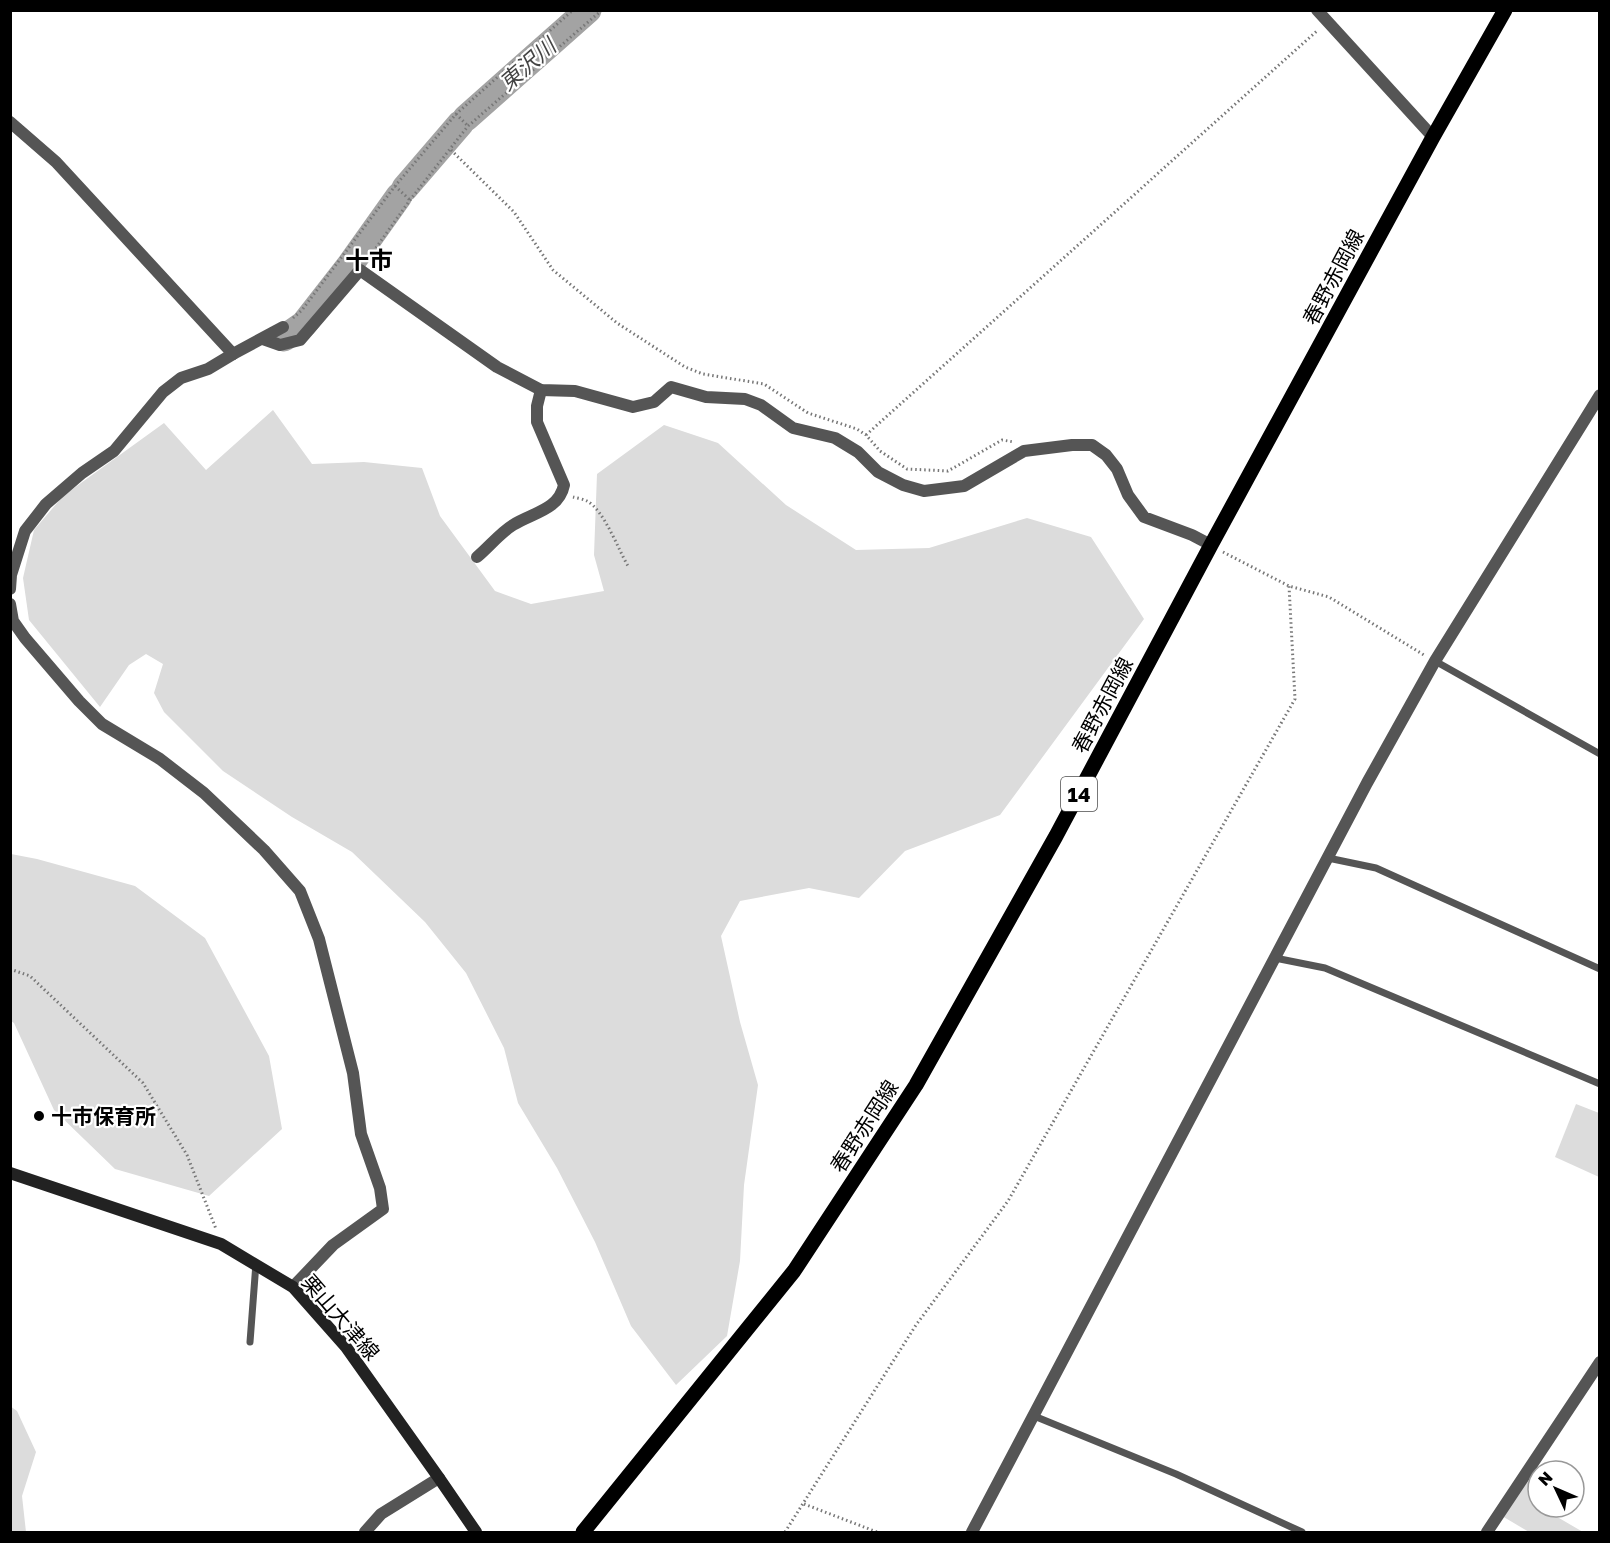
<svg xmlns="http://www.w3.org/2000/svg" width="1610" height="1543" font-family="'Golos Text','Noto Sans JP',sans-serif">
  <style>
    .green { fill: #dcdcdc }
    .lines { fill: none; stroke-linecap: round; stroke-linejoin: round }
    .river { stroke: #a3a3a3; stroke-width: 27 }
    .path { stroke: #777; stroke-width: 3; stroke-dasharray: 1.5 3; stroke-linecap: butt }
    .service { stroke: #555; stroke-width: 7 }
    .minor { stroke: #555; stroke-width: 12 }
    .tertiary { stroke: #555; stroke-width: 12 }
    .secondary { stroke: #222; stroke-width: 12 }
    .primary { stroke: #000; stroke-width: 15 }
    .poi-dot { fill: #000; stroke: #fff; stroke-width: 2 }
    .labels { text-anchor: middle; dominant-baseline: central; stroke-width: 4.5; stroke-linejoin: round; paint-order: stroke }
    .shield { fill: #fff; stroke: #4c4c4c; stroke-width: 1.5 }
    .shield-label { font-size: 20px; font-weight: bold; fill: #000 }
    .street-label { font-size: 21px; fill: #000; stroke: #fff }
    .poi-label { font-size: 21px; font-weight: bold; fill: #000; stroke: #fff; text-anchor: start }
    .water-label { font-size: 22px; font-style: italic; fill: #444; stroke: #fff }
    .quarter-label { font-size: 24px; font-weight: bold; fill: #000; stroke: #fff }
  </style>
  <rect width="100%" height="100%" fill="#fff"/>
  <g class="green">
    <polygon points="273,410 312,464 364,462 422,468 440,516 495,591 531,604 604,591 594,555 597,474 664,425 718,443 786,505 856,550 929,548 1027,518 1091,537 1144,619 1000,815 905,851 859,898 809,888 740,901 721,936 740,1022 758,1085 744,1185 740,1261 727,1336 676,1385 631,1326 595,1242 557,1168 518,1103 504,1048 466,973 425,922 352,852 292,817 223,771 164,712 154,693 163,664 146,654 129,665 100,707 29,620 23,578 34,530 63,496 164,423 206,470"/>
    <polygon points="11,854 37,859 135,886 205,938 269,1056 282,1129 209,1196 115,1169 54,1110 14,1023 11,1021"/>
    <polygon points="1576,1104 1599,1113 1599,1177 1555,1157"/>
    <polygon points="10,1406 17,1411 36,1452 22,1496 26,1532 11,1532"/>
    <polygon points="1533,1475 1538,1479 1538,1507 1549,1507 1547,1511 1583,1532 1529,1532 1502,1516 1525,1481"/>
  </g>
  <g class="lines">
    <g class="river">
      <polyline points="466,118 588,10"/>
      <polyline points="405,188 460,124"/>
      <polyline points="284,338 304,324 350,265 399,196"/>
    </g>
    <g class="path">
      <polyline points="456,114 468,126"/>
      <polyline points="451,150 514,212 553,270 617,323 685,367 703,374 764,384 808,413 857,429 866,435 880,451 907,469 948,471 1002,440 1014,442"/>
      <polyline points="395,186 410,200"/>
      <polyline points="368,259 410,200 468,126 602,10"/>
      <polyline points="293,318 302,310 395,186 456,114 573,10"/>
      <polyline points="866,435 1318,30"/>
      <path d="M573 497C577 498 583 499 587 501 604 510 618 549 628 566"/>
      <polyline points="1223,552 1289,586 1329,597 1424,655"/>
      <polyline points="10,969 30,976 143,1083 187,1155 216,1229"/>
      <polyline points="804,1504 877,1532"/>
      <polyline points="785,1532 916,1325 1008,1201 1295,699 1289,586"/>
    </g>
    <g class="service">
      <polyline points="1435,661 1600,754"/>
      <polyline points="1328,858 1376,868 1600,969"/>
      <polyline points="1275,958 1325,968 1600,1084"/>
      <polyline points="250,1342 256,1263"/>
      <polyline points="1034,1416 1176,1474 1302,1532"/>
    </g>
    <g class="minor">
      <polyline points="10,122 56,162 233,354"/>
      <polyline points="263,339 280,345 300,340 360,270 497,367 541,390 575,391 633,407 654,402 671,387 706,397 745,399 761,405 793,428 835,438 858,452 878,472 903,485 924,491 964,486 1024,451 1072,445 1092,445 1106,455 1117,469 1128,495 1144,517 1192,535 1211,545"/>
      <path d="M477 557C489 547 500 533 513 525 532 513 559 510 564 485L537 422V406L541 390"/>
      <polyline points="10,589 11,575 25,531 46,504 82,473 114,451 163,392 181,378 208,369 233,354 283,327"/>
      <polyline points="10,604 13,621 25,638 79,701 102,724 160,759 204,793 264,850 300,891 319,939 353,1073 361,1134 380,1188 383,1209 333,1245 293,1287"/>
      <polyline points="365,1532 381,1514 439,1478"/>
      <polyline points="1487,1532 1600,1362"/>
    </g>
    <g class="tertiary">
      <polyline points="1317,10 1433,137"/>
      <polyline points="972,1532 1367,783 1435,661 1600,395"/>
    </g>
    <polyline class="secondary" points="10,1173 221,1244 293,1287 346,1347 439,1478 476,1532"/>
    <polyline class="primary" points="583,1532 794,1271 916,1085 1056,836 1211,545 1433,137 1505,10"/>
  </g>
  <circle class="poi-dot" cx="39" cy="1116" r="6"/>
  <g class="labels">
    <rect class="shield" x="1061" y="777" width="36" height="34" rx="4.5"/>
    <g class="shield-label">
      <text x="1079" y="794">14</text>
    </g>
    <g class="street-label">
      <text transform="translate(1333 277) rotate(-62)">春野赤岡線</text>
      <text transform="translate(1102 705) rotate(-62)">春野赤岡線</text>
      <text transform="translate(864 1126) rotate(-57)">春野赤岡線</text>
      <text transform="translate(341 1317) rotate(49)">栗山大津線</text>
    </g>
    <g class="poi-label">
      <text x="51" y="1116">十市保育所</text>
    </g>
    <g class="water-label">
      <text transform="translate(527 64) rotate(-41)">東沢川</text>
    </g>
    <g class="quarter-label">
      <text x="369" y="259">十市</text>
    </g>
  </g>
  <rect width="1610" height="1543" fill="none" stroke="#000000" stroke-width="24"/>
  <g transform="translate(1556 1489) rotate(314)"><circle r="28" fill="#ffffff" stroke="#999999" stroke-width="1.5"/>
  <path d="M0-4.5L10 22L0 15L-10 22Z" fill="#000000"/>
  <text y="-9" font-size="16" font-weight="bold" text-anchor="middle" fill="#000000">N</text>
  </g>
</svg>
